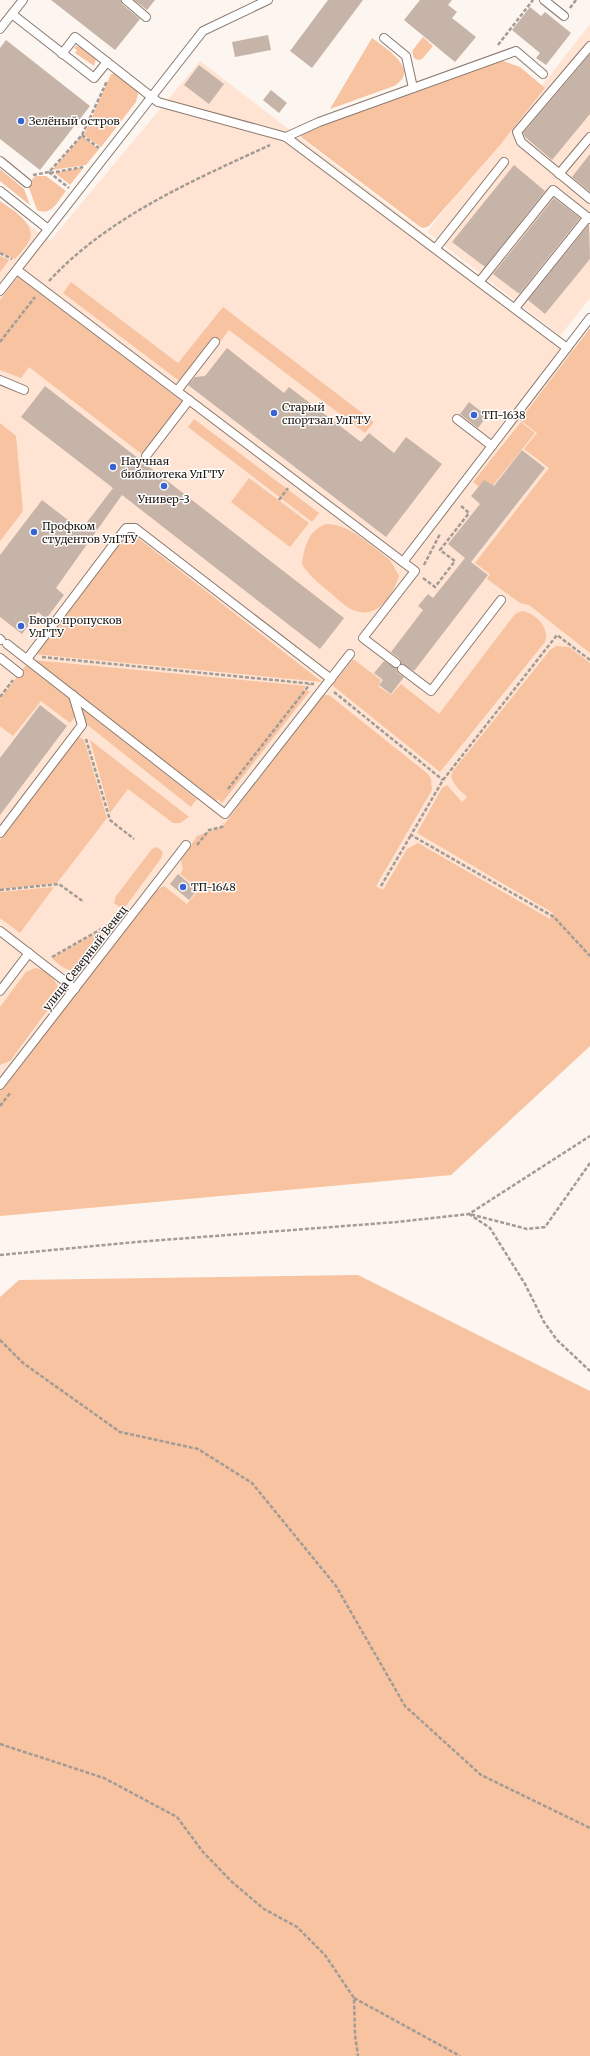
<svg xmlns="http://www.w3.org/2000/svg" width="590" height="2056" font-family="Merriweather,serif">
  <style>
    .built { fill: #ffe4d3 }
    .green { fill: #f7c3a0 }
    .building { fill: #c7b4a8 }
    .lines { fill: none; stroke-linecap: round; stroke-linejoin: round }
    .lane-casing { stroke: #8a796e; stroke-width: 10 }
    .path { stroke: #a29b96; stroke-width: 2.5; stroke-dasharray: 4 2; stroke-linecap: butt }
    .lane { stroke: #fff; stroke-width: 8 }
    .poi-dot { fill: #3763d3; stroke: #fff; stroke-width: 1.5 }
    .labels { text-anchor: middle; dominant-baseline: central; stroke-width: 3; stroke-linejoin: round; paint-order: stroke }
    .poi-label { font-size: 11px; fill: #1e1813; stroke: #fff; text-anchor: start }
    .street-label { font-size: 11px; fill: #1e1813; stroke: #fff }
  </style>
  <rect width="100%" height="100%" fill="#fdf5f0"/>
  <g class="built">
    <polygon points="590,24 590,298 560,336 427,232"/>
    <polygon points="200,61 590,360 590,1046 451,1175 0,1216 0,202 50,241"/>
  </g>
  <g class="green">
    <polygon points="423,37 433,46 422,59 418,60 414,58 412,51"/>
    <path d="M372 38C385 48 422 70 394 86L330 109Z"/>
    <polygon points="76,46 82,47 96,59 94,66 75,53 77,50 74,48"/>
    <polygon points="503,61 520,67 545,88 500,145 429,226 423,228 419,226 301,137 302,133 314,128 494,63"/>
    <polygon points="111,74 117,74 137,90 138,94 136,102 101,147 84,135"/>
    <polygon points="82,136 99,149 86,165 52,170"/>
    <polygon points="84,167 70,185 55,173"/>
    <polygon points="0,169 24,189 30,205 0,181"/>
    <path d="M35 176H46L66 191C58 201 51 217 37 210L28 185Z"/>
    <path d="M0 201C11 209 35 222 30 239 27 246 20 253 15 259L0 252Z"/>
    <polygon points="0,256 9,260 0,272"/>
    <polygon points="18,277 184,403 143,455 29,367 21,378 0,370 0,300"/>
    <polygon points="71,282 178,363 223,307 374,422 365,433 229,330 186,386 63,293"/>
    <polygon points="590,328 590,653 529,605 520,603 487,579 490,574 475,563 549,468 524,449 537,433 520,420"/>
    <polygon points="194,419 319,513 312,522 188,427"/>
    <polygon points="521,422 535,433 487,493 473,482"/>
    <polygon points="0,423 16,436 23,511 0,541"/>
    <polygon points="249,478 309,523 290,547 231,502"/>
    <path d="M327 524C350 524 372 547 390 560L399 576C392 597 377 620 353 610 345 607 339 600 333 595 321 585 310 577 302 564 304 547 309 529 327 524Z"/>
    <polygon points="133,534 322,682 34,654 124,536"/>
    <path d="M522 611C536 613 550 628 545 642L440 772 332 685 353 659 381 680 378 686 391 695 401 684 439 714 515 614Z"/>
    <path d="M556 646 569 647 590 663V1046L451 1175 0 1216V1091L157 890 164 886 187 904 199 889 180 874 183 870 181 860 197 836 222 827 323 695H329L428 774 431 779 432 790 376 886 383 890 407 849 418 843 550 919 553 913 417 833 442 788 447 785 462 802 467 797C460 790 454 786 451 776L453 771 550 650Z"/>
    <polygon points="33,660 306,686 303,690 310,691 222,803 218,799 216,801"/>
    <polygon points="26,665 197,799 191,807 76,716 70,723 41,701 13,736 0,726 0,699"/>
    <polygon points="78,736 84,740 107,818 57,883 0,889 0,840"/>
    <polygon points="90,740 189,817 180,823 173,823 128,789 110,813"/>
    <polygon points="157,847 163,852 162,857 126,906 121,908 114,903 116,896 152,849"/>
    <polygon points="54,887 20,933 0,918 0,892"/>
    <path d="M105 928 106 932 78 968C67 974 60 965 52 958Z"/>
    <path d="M35 968C47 969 56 981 61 992L10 1061 0 1065V1007L26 972Z"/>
    <polygon points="358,1275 590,1391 590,2056 0,2056 0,1297 19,1280"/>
  </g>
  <g class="building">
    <polygon points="51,0 121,0 122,4 140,19 115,50"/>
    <polygon points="134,0 155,0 147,10"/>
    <polygon points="328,0 363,0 312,68 290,51"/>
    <polygon points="420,0 452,0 448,5 457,12 452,18 476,37 455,62 404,20"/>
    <polygon points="530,7 541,16 545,12 571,33 546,65 536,58 540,53 512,30"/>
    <polygon points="268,35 271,50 235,57 232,42"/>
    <polygon points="6,40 90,106 40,170 0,139 0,48"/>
    <polygon points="590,54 590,114 552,160 525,137 523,133"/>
    <polygon points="199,65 224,84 209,104 184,85"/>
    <polygon points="271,90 287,103 279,113 263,100"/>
    <polygon points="590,154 590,192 572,177"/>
    <polygon points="514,165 545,191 485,267 452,242"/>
    <polygon points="554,198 580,218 520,293 518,293 493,274"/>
    <polygon points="589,224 590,259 545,314 528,300"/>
    <polygon points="227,348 284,393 289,387 361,442 369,433 394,453 406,437 442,464 386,537 188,385 195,377 205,376"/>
    <polygon points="45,386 344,618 320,649 122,495 56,588 64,595 46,619 38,612 22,634 0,617 0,555 42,500 81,530 113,488 21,417"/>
    <polygon points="469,402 487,416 478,428 460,414"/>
    <polygon points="522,450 545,468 471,562 488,575 414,671 401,664 400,659 391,652 423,610 418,606 428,594 433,598 465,558 448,544 480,504 471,496 484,480 494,486"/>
    <polygon points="384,661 397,668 398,673 404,677 391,694 379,685 383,680 374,673"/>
    <polygon points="40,705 67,726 0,815 0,758"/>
    <polygon points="178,874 197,890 189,900 170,884"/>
  </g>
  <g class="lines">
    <defs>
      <g id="lane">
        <polyline points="126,0 146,17"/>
        <polyline points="544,0 564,16"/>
        <polyline points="12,14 94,78 107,62 158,102 286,137 567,348"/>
        <polyline points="0,29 23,0"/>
        <polyline points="384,38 406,56 413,88"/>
        <polyline points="590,46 517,132 521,142 590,199"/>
        <polyline points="62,54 75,37 107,62"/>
        <polyline points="286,137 319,122 516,51 543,74"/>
        <polyline points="0,161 27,183"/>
        <polyline points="559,174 590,137"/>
        <polyline points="0,191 48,229"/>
        <polyline points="436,248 504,162"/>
        <polyline points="17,270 403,562"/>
        <polyline points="480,281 553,190 590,219"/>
        <polyline points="0,291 203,31 268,0"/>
        <polyline points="515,308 588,217"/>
        <polyline points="0,380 24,390"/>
        <polyline points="177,391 215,342"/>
        <polyline points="457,419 492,446"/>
        <polyline points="146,456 189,400"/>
        <polyline points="0,639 1,640"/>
        <polyline points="7,644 225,814 350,654"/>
        <polyline points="0,658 19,673"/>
        <polyline points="27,659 126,528 135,528 331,679"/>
        <polyline points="396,663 363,638 415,571 403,562 590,318"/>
        <polyline points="402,669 431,691 501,600"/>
        <polyline points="0,833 82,725 73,695"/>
        <polyline points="0,931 75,989"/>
        <polyline points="0,991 29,953"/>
        <polyline points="0,1085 186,845"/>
      </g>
    </defs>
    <use href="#lane" class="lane-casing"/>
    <g class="path">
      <polyline points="570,8 576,0"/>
      <polyline points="498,45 533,0"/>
      <polyline points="82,135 99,148"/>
      <polyline points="49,172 69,188"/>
      <polyline points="50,173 83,167"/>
      <polyline points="33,175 49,172 82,135 107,81"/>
      <polyline points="0,253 12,259"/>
      <path d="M49 281C108 217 192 181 270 145"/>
      <polyline points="0,342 35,297"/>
      <polyline points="279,500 288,488"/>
      <polyline points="424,565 440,534"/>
      <polyline points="423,578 435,587 455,561 440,550 469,513 460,505"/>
      <polyline points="42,657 314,684"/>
      <polyline points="590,660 557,635 443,780 411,835 554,917 590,956"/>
      <polyline points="334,692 443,780"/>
      <polyline points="0,697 13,680"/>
      <polyline points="86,739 110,820 134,839"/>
      <polyline points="228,789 310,684"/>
      <polyline points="197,845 209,830 222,827 224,824"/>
      <polyline points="381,886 411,835"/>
      <polyline points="0,890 59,884 84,902"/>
      <polyline points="52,957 110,924"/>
      <polyline points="0,1106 11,1092"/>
      <polyline points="590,1163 545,1227 527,1229 469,1214 490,1228 525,1284 544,1322 557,1340 590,1371"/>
      <polyline points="0,1255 136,1242 397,1222 469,1214 590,1136"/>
      <polyline points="0,1340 23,1363 120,1432 198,1449 252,1483 336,1586 405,1706 481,1775 590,1828"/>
      <polyline points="0,1744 104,1778 177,1817 203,1852 232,1882 264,1909 297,1927 325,1955 354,1998 355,2035 358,2056"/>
      <polyline points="354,1998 460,2056"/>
    </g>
    <use href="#lane" class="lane"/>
  </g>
  <g class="poi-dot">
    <circle cx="21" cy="121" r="4"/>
    <circle cx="274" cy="413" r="4"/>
    <circle cx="474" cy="415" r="4"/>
    <circle cx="113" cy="467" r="4"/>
    <circle cx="164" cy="486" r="4"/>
    <circle cx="34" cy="532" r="4"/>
    <circle cx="21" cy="626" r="4"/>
    <circle cx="183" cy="887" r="4"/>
  </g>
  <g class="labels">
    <g class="poi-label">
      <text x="29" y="121">Зелёный остров</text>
      <text x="282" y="407">Старый<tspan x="282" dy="13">спортзал УлГТУ</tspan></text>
      <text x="482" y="415">ТП-1638</text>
      <text x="121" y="461">Научная<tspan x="121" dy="13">библиотека УлГТУ</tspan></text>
      <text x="164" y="499" text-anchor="middle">Универ-3</text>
      <text x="42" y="526">Профком<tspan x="42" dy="13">студентов УлГТУ</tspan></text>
      <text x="29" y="620">Бюро пропусков<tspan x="29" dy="13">УлГТУ</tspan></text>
      <text x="191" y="887">ТП-1648</text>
    </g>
    <g class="street-label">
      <text transform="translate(85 958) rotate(-52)">улица Северный Венец</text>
    </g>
  </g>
</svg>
